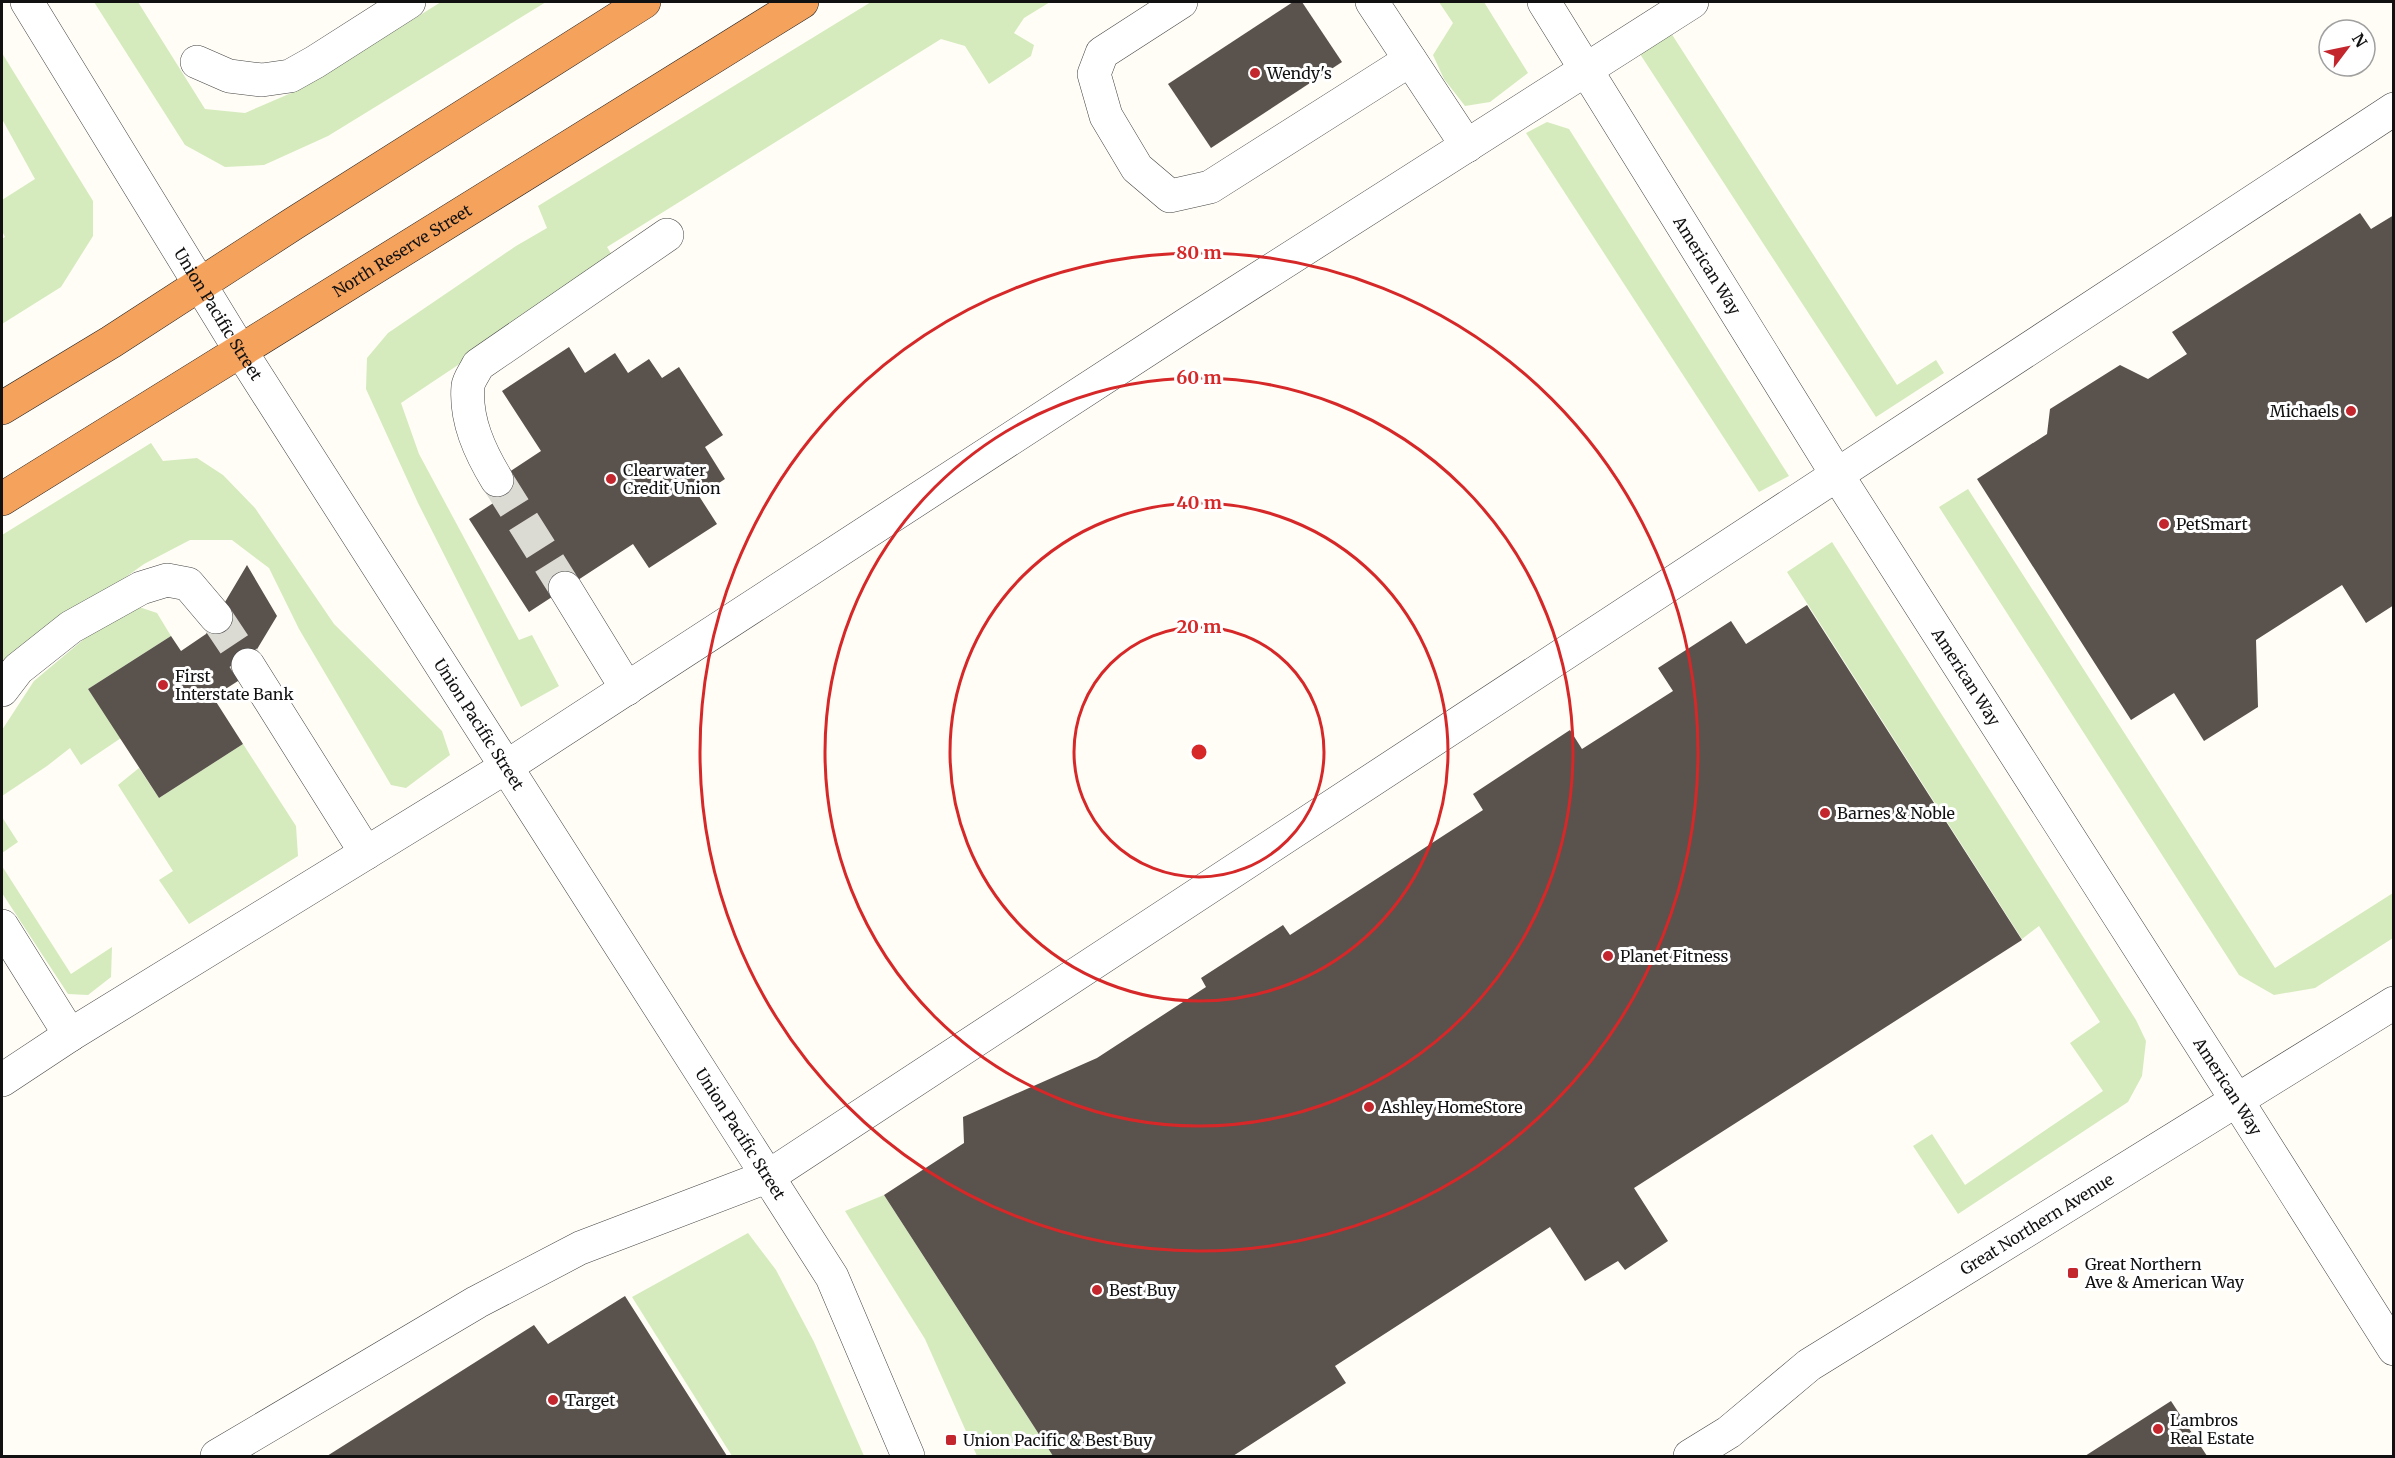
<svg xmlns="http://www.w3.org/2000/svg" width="2395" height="1458" font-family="Merriweather,serif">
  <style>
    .green { fill: #d5ebbd }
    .building { fill: #5a524d }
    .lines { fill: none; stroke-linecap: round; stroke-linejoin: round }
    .minor-tunnel { stroke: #dbdad3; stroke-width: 33; stroke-dasharray: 33 16; stroke-linecap: butt }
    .minor-casing { stroke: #444; stroke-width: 34 }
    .highway-casing { stroke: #222; stroke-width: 34 }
    .minor { stroke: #fff; stroke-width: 33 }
    .highway { stroke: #f5a25d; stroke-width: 33 }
    .ring { fill: none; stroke: #d62828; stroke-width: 3 }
    .poi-dot { fill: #c4262e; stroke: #fff; stroke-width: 2 }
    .labels { text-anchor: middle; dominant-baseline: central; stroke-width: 6; stroke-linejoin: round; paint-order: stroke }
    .poi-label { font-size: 16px; fill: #111; stroke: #fff; text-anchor: start }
    .street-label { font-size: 16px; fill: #111; stroke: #fff }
    .centre { fill: #d62828; stroke: #fff; stroke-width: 3 }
    .ring-label { font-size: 18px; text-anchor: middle; font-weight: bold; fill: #d62828; stroke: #fff; stroke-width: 6; stroke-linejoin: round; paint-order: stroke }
  </style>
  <rect width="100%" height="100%" fill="#fffdf5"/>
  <g class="green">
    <polygon points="94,2 138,2 205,109 245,113 303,88 441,2 546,2 328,136 264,165 225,167 185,145"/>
    <polygon points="871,2 1050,2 1024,18 1014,33 1034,45 1031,56 989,84 965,46 941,39 607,247 615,260 401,403 419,454 519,640 532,635 559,686 521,707 418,503 366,389 367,358 388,333 516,246 547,228 538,206"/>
    <polygon points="1439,2 1484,2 1528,73 1490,102 1465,106 1444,79 1433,55 1453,23"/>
    <polygon points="1671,33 1897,385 1936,360 1944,373 1876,417 1640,54"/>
    <polygon points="2,53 93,201 93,236 61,287 2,324 2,239 5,237 2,231 2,200 35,179 2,119"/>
    <polygon points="1547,122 1569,129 1789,476 1759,492 1526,133"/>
    <polygon points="151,443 163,461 197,458 223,475 255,508 334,624 442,731 450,755 406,788 391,785 299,629 269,568 232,540 190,540 144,564 16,656 2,674 2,535"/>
    <polygon points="1968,489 2275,968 2393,893 2393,938 2315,988 2274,995 2239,975 1939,507"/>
    <polygon points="1832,542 2136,1020 2146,1041 2142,1076 2128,1102 1958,1214 1913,1146 1932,1134 1965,1185 2103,1091 2070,1043 2100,1022 2039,926 2022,939 1787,572"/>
    <polygon points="136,606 157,613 171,636 88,689 121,738 81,765 70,748 47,766 2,796 2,730 34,681 109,618"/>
    <polygon points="243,744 296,826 298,856 189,924 159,880 173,871 118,785 139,768 159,798"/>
    <polygon points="2,817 18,842 2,853"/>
    <polygon points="2,866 71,974 112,947 111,977 88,995 68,994 2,893"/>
    <polygon points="884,1195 1053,1456 977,1456 925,1339 845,1211"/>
    <polygon points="748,1233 776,1270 814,1342 864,1456 732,1456 632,1297"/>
  </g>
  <g class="building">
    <polygon points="1293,2 1302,2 1342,62 1211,148 1168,84"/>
    <polygon points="2360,213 2371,229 2394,215 2394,605 2366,623 2342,585 2256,640 2258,707 2204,741 2174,693 2131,720 1977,479 2047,434 2050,409 2120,365 2148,379 2187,354 2172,332"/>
    <polygon points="569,347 585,373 615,353 628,373 649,359 662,378 679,367 723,435 705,447 725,479 699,496 717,524 649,568 633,544 529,612 469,519 507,494 497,480 541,451 502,391"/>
    <polygon points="247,565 277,616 238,681 213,697 243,744 159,798 88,689 171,636 181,651 206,634"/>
    <polygon points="1807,605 2022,940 1634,1188 1668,1241 1625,1270 1618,1261 1585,1281 1550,1227 1335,1366 1346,1383 1233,1456 1053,1456 884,1195 964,1143 963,1117 1097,1058 1206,987 1201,978 1283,925 1290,935 1483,810 1473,794 1570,730 1582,749 1673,691 1658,668 1731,621 1746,644"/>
    <polygon points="625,1296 727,1456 327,1456 534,1325 548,1344"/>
    <polygon points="2171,1401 2207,1456 2085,1456"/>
  </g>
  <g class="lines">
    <g class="minor-tunnel">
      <polyline points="497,480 565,588"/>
      <polyline points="216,617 248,665"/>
    </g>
    <defs>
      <g id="minor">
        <path id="s1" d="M27 2 240 350 832 1277 908 1456"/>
        <polyline points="1181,2 1102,53 1094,74 1106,116 1137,168 1170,196 1210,187 1410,60"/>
        <polyline points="1372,2 1467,146"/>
        <path id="s2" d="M1544 2 1836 473 2236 1099 2394 1349"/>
        <polyline points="197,62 229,76 262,80 290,76 315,62 409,2"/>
        <path d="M497 480C480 452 465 420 468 386 469 379 475 372 478 365L667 235"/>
        <polyline points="565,588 627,689"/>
        <polyline points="248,665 366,853"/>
        <polyline points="2,690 18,669 71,627 141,588 167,580 188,584 216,617"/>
        <polyline points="2,926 70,1035"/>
        <polyline points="2,1080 70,1035 506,767 1187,324 1692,2"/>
        <polyline points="217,1456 477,1302 580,1248 769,1176 2394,109"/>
        <path id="s3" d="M1690 1456 1729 1432 1809 1365 2394 1003"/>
      </g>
      <g id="highway">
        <polyline points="2,408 111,342 293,224 644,2"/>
        <path id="s4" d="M2 499 802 2"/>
      </g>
    </defs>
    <use href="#minor" class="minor-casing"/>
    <use href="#highway" class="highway-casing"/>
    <use href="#minor" class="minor"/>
    <use href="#highway" class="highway"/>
  </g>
  <g class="ring">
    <circle cx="1199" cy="752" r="125"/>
    <circle cx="1199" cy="752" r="249"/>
    <circle cx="1199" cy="752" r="374"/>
    <circle cx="1199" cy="752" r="499"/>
  </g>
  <g class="poi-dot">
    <circle cx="1255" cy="73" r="6"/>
    <circle cx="2351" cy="411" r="6"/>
    <circle cx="611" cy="479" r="6"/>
    <circle cx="2164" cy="524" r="6"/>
    <circle cx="163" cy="685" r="6"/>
    <circle cx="1825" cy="813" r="6"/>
    <circle cx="1608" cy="956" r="6"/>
    <circle cx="1369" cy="1107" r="6"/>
    <rect x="2067" y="1267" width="12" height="12" rx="3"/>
    <circle cx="1097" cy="1290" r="6"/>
    <circle cx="553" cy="1400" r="6"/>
    <circle cx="2158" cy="1429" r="6"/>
    <rect x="945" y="1434" width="12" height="12" rx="3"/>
  </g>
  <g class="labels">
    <g class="poi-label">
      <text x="1267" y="73">Wendy's</text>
      <text x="2339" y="411" text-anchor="end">Michaels</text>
      <text x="623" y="470">Clearwater<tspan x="623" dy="18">Credit Union</tspan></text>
      <text x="2176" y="524">PetSmart</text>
      <text x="175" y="676">First<tspan x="175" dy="18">Interstate Bank</tspan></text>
      <text x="1837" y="813">Barnes &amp; Noble</text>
      <text x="1620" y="956">Planet Fitness</text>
      <text x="1381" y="1107">Ashley HomeStore</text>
      <text x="2085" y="1264">Great Northern<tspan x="2085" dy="18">Ave &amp; American Way</tspan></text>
      <text x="1109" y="1290">Best Buy</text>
      <text x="565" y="1400">Target</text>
      <text x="2170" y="1420">Lambros<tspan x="2170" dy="18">Real Estate</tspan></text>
      <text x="963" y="1440">Union Pacific &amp; Best Buy</text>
    </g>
    <g class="street-label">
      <text stroke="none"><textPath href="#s4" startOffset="471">North Reserve Street</textPath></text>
      <text stroke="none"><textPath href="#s2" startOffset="310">American Way</textPath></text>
      <text stroke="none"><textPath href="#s1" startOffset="366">Union Pacific Street</textPath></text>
      <text stroke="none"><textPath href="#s2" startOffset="796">American Way</textPath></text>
      <text stroke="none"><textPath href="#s1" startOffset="852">Union Pacific Street</textPath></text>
      <text stroke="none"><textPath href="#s2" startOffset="1282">American Way</textPath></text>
      <text stroke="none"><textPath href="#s1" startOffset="1338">Union Pacific Street</textPath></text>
      <text stroke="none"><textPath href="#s3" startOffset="418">Great Northern Avenue</textPath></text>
    </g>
  </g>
  <circle cx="1199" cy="752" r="9" class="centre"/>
  <g class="ring-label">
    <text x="1199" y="259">80 m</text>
    <text x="1199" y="384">60 m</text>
    <text x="1199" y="509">40 m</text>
    <text x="1199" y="633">20 m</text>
  </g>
  <rect width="2395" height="1458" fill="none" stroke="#111111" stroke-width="6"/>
  <g transform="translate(2347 48) rotate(58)"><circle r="28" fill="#ffffff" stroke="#a0a0a0" stroke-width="1.5"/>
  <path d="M0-4.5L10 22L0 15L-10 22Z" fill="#c4262e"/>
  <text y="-9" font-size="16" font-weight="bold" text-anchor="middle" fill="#111111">N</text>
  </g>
</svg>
